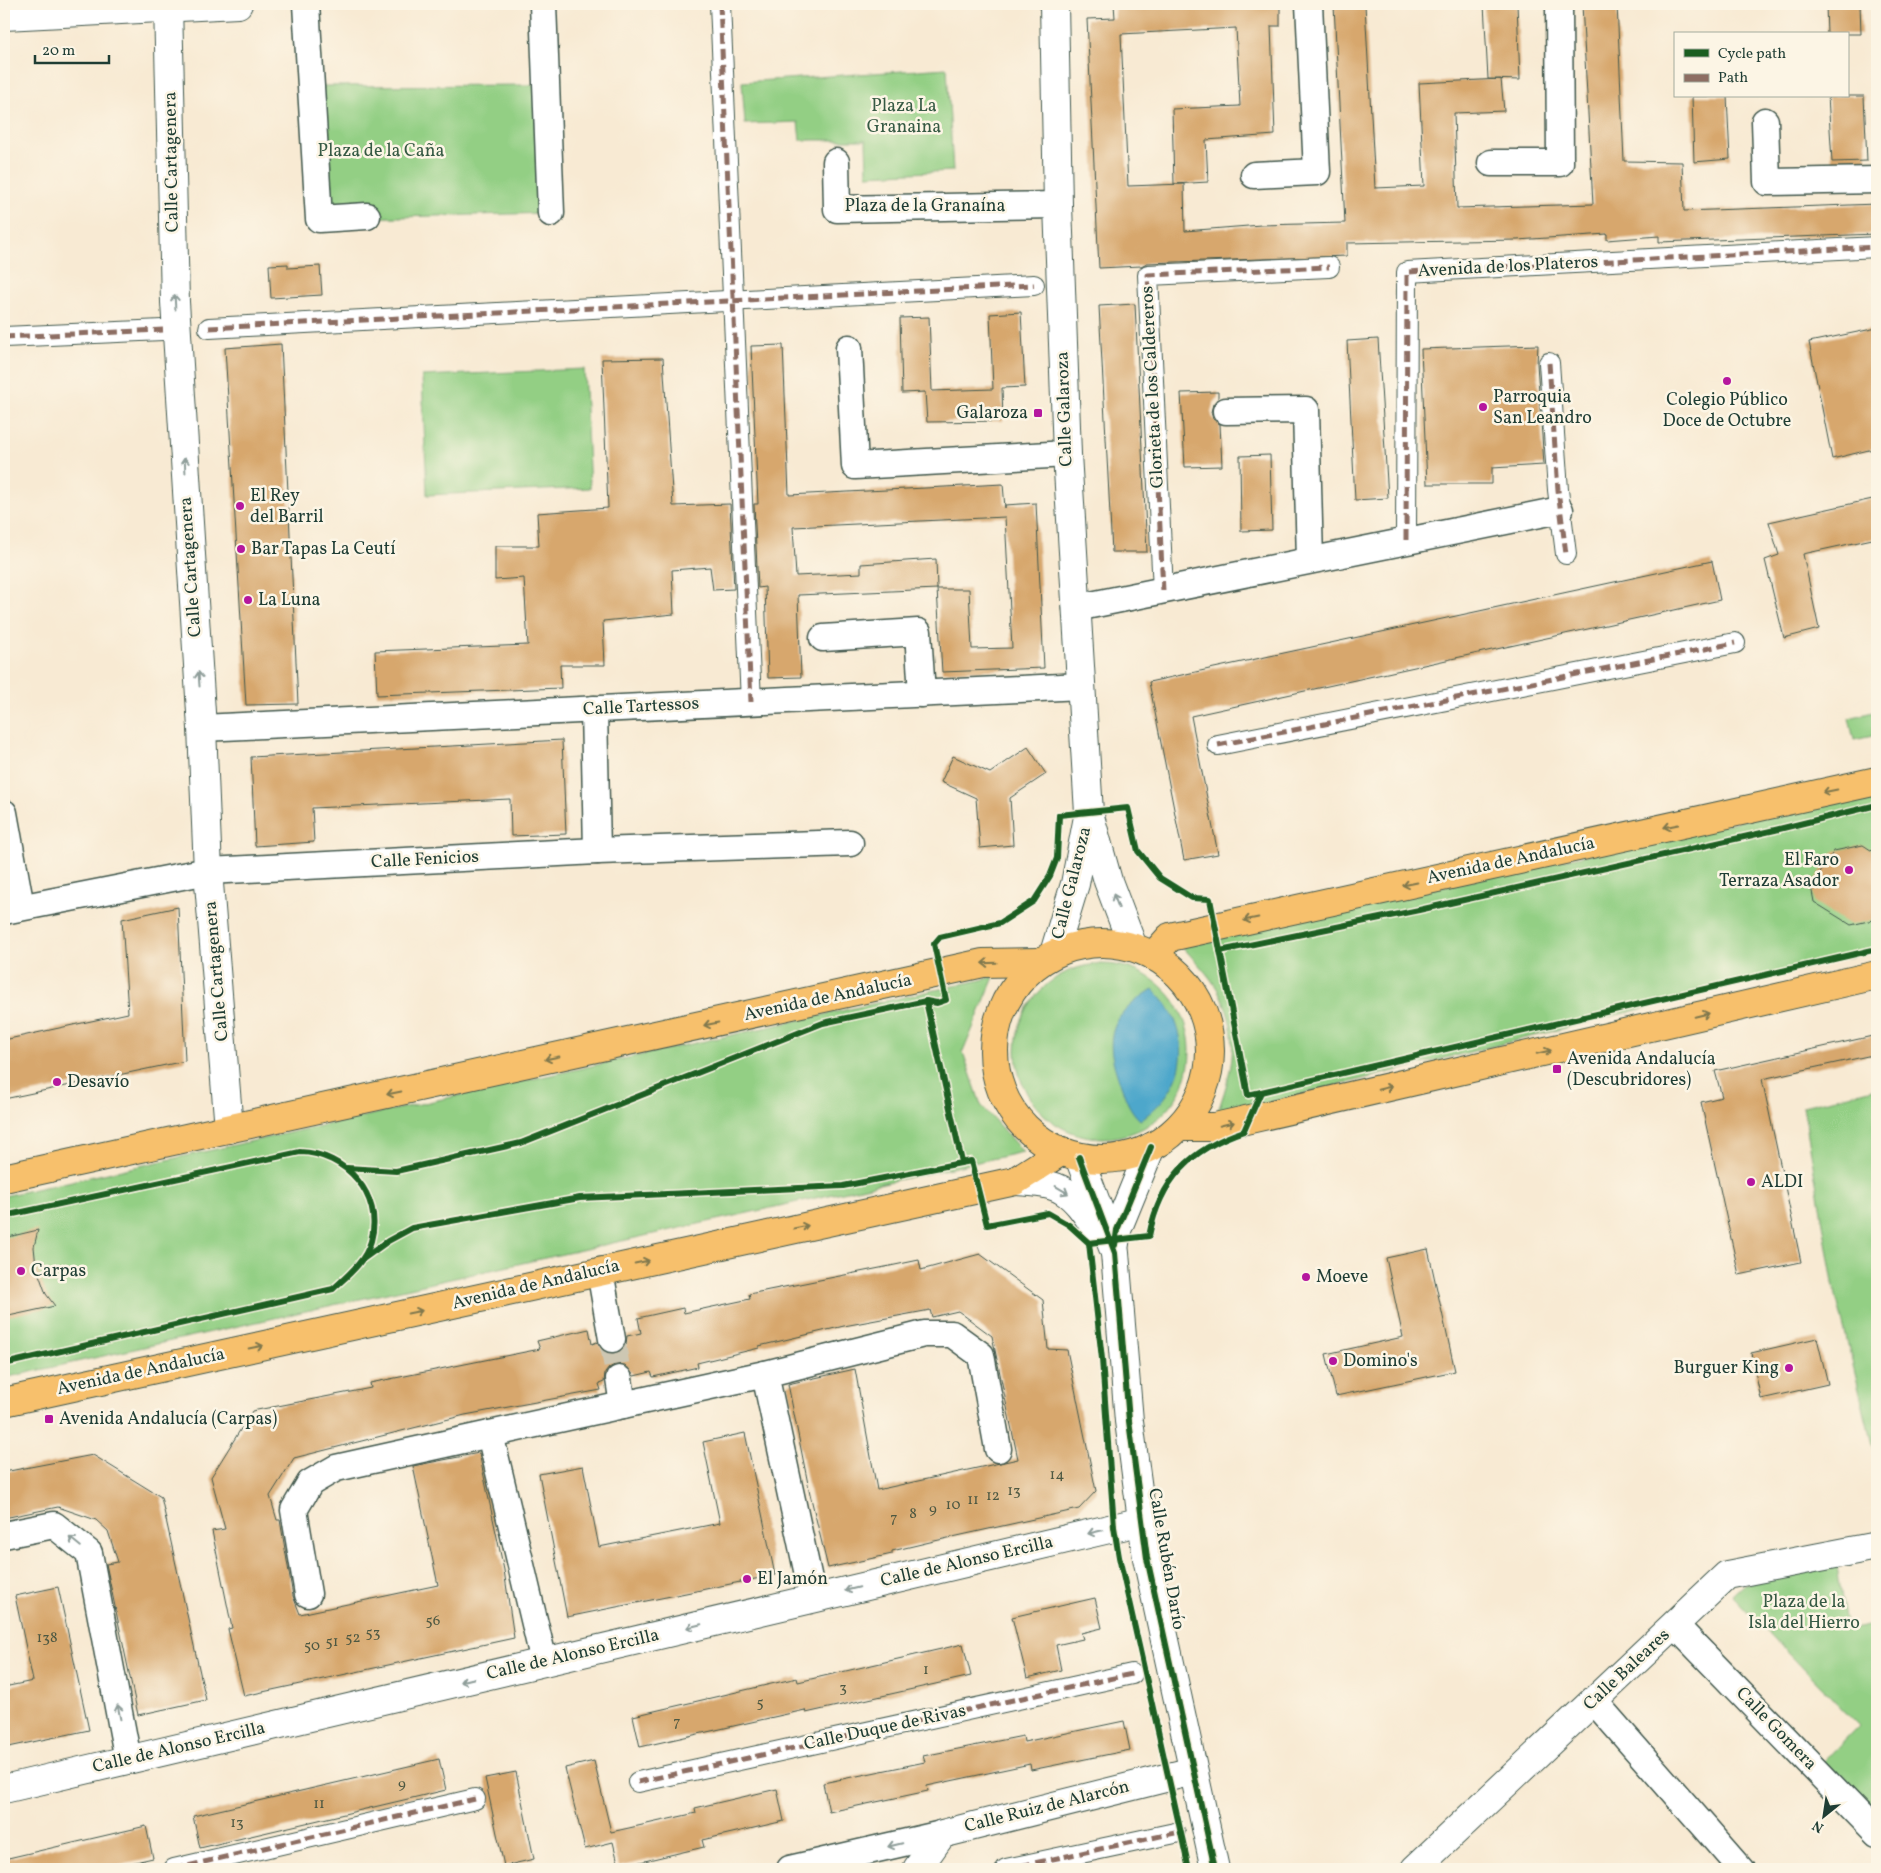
<svg xmlns="http://www.w3.org/2000/svg" width="1881" height="1873" font-family="Vollkorn,serif">
  <style>
    .green { fill: #93cf84; stroke: #59865c }
    .water { fill: #4da7cb; stroke: #367280 }
    .building { fill: #d7a76d; fill-rule: evenodd }
    .lines { fill: none; stroke-linecap: round; stroke-linejoin: round }
    .minor-tunnel { stroke: #cdc7b3; stroke-width: 26; stroke-dasharray: 26 13; stroke-linecap: butt }
    .pedestrian-casing { stroke: #40574c; stroke-width: 22 }
    .minor-casing { stroke: #40574c; stroke-width: 29 }
    .tertiary-casing { stroke: #40574c; stroke-width: 30 }
    .primary-casing { stroke: #40574c; stroke-width: 30 }
    .pedestrian { stroke: #fff; stroke-width: 20 }
    .minor { stroke: #fff; stroke-width: 26 }
    .tertiary { stroke: #fff; stroke-width: 28 }
    .primary { stroke: #f7c06c; stroke-width: 28 }
    .quiet { stroke: #8d6e63; stroke-width: 5; stroke-dasharray: 10 5; stroke-linecap: butt }
    .cycleway-casing { stroke: #fcf5e5; stroke-width: 9 }
    .cycleway { stroke: #1b5e20; stroke-width: 6 }
    .oneway { stroke: #8f9e9a }
    .oneway2 { stroke: #80784d }
    .poi-dot { fill: #b5179e; stroke: #fcf5e5; stroke-width: 2 }
    .labels { text-anchor: middle; dominant-baseline: central; stroke-width: 5; stroke-linejoin: round; paint-order: stroke }
    .number-label { font-size: 15px; fill: #4d5842 }
    .park-label { font-size: 18px; fill: #365a44; stroke: #fcf5e5 }
    .street-label { font-size: 18px; fill: #1f3d34; stroke: #fcf5e5 }
    .poi-label { font-size: 18px; fill: #1f3d34; stroke: #fcf5e5; text-anchor: start }
  </style>
  <rect width="100%" height="100%" fill="#fcf5e5"/>
  <filter id="ink" filterUnits="userSpaceOnUse"><feTurbulence type="fractalNoise" baseFrequency=".02" numOctaves="2"/><feDisplacementMap in="SourceGraphic" scale="10" xChannelSelector="R" yChannelSelector="G"/><feConvolveMatrix kernelMatrix="1 2 1 2 8 2 1 2 1" color-interpolation-filters="sRGB"/></filter>
  <filter id="wash" filterUnits="userSpaceOnUse"><feTurbulence type="fractalNoise" baseFrequency=".0096" numOctaves="4" result="noise"/><feDisplacementMap in="SourceGraphic" scale="20" xChannelSelector="R" yChannelSelector="G"/><feGaussianBlur stdDeviation="1.12" result="paint"/><feColorMatrix in="noise" values="0 0 0 0 0 0 0 0 0 0 0 0 0 0 0 0 0 1.4 0 .05"/><feComposite in="paint" operator="in"/></filter>
  <g filter="url(#wash)">
    <rect width="100%" height="100%" fill="#f8ead3"/>
    <g class="green">
      <polygon points="947,68 953,171 867,175 866,140 800,140 798,122 745,124 742,82"/>
      <polygon points="547,85 551,213 319,219 311,86"/>
      <polygon points="584,369 590,488 427,495 422,376"/>
      <polygon points="1877,711 1877,735 1854,740 1849,718"/>
      <path d="M1877 791V951L1819 964 1216 1116C1232 1073 1242 1036 1219 992 1210 975 1193 959 1180 944Z"/>
      <circle cx="1103" cy="1051" r="87"/>
      <polygon points="994,977 963,1052 981,1105 1023,1152 4,1378 4,1196"/>
      <polygon points="1877,1088 1877,1455 1875,1456 1833,1283 1803,1106"/>
      <polygon points="1837,1566 1847,1631 1877,1625 1877,1817 1824,1762 1859,1726 1732,1595 1744,1584"/>
    </g>
    <path class="water" d="M1153 989C1159 996 1166 1002 1170 1010 1194 1053 1179 1094 1140 1120 1129 1110 1125 1097 1120 1083 1102 1036 1111 1015 1153 989Z"/>
    <g id="blocks">
      <g class="building">
        <polygon points="1114,4 1280,4 1280,26 1271,26 1275,135 1206,140 1208,182 1174,184 1172,109 1240,106 1236,28 1121,34 1128,186 1184,184 1185,231 1261,225 1345,223 1334,5 1365,5 1375,188 1424,186 1419,83 1501,79 1504,111 1454,113 1457,208 1593,204 1582,4 1617,4 1624,161 1682,162 1684,211 1877,204 1877,234 1659,242 1659,236 1607,240 1607,234 1517,240 1347,243 1347,256 1147,263 1141,266 1099,268 1087,19 1115,18"/>
        <polygon points="1484,4 1517,4 1520,80 1488,79"/>
        <polygon points="1826,4 1860,4 1861,34 1827,34"/>
        <polygon points="1692,96 1727,96 1730,159 1694,162"/>
        <polygon points="1828,96 1864,96 1867,161 1832,162"/>
        <polygon points="288,264 288,268 320,266 322,295 271,298 269,265"/>
        <polygon points="1135,304 1147,552 1112,552 1099,306"/>
        <polygon points="1021,312 1025,387 1002,388 1003,421 927,422 925,392 902,393 900,318 929,317 932,391 993,389 990,314"/>
        <polygon points="1877,328 1877,448 1832,459 1809,342"/>
        <polygon points="1378,339 1388,498 1355,500 1347,341"/>
        <polygon points="281,344 298,704 246,705 225,348"/>
        <path d="M783 345 789 495 1003 484 1005 508V505L1036 503 1044 668 942 672 937 589 798 595 801 677 768 678 765 587 758 588 754 504H758L751 346ZM1005 517 1012 648 972 649 969 589H937L936 559 861 564V573L796 576 793 527Z"/>
        <polygon points="1538,345 1537,364 1544,465 1492,468 1492,484 1427,484 1421,349"/>
        <polygon points="663,358 673,506 730,504 734,589 713,590 710,567 672,570 674,614 603,621 605,665 560,665 561,688 377,695 375,651 528,645 524,578 495,580 495,546 539,546 537,513 608,508 602,359"/>
        <polygon points="1218,392 1218,398 1213,404 1211,412 1213,419 1220,424 1222,466 1185,467 1181,393"/>
        <polygon points="1270,455 1272,530 1241,531 1240,456"/>
        <polygon points="1877,498 1877,538 1803,554 1819,629 1784,638 1765,560 1779,555 1769,522"/>
        <polygon points="1712,561 1720,600 1191,716 1218,854 1184,860 1149,682"/>
        <polygon points="562,740 566,834 511,836 510,799 312,808 314,842 255,846 251,757"/>
        <polygon points="1028,747 1046,774 1010,798 1013,845 980,848 976,798 941,782 953,756 990,773"/>
        <polygon points="1863,845 1877,854 1877,919 1851,925 1814,902 1811,886 1834,851"/>
        <polygon points="178,907 185,1061 4,1099 4,1040 128,1013 122,919"/>
        <polygon points="1877,1035 1877,1054 1762,1079 1801,1262 1739,1275 1701,1102 1722,1097 1715,1071"/>
        <polygon points="38,1230 34,1247 36,1266 46,1294 55,1306 4,1317 4,1238"/>
        <polygon points="1428,1249 1455,1371 1336,1396 1326,1354 1403,1337 1386,1258"/>
        <polygon points="980,1254 1043,1300 1048,1349 1067,1350 1096,1491 1079,1509 930,1542 892,1551 892,1554 828,1568 810,1494 788,1384 855,1369 877,1490 1018,1459 992,1336 958,1311 932,1317 930,1310 844,1326 759,1346 759,1348 697,1363 698,1367 653,1377 651,1372 634,1376 625,1365 616,1364 609,1368 605,1373 604,1382 599,1384 601,1390 465,1415 294,1458 270,1496 277,1520 280,1520 293,1596 300,1614 438,1585 413,1466 479,1453 504,1570 514,1638 244,1696 228,1629 232,1628 212,1531 225,1529 211,1477 252,1411 371,1388 370,1383 540,1349 537,1341 589,1329 592,1344 597,1342 606,1353 615,1354 622,1350 626,1345 627,1336 641,1333 638,1318 683,1308 684,1313 750,1299 749,1294 890,1266 919,1260 921,1270"/>
        <polygon points="1817,1338 1828,1384 1761,1399 1751,1353"/>
        <polygon points="745,1433 775,1575 567,1617 539,1474 583,1466 599,1547 720,1523 703,1442"/>
        <polygon points="93,1455 161,1497 206,1700 138,1715 106,1564 118,1562 108,1531 96,1520 58,1507 4,1518 4,1472"/>
        <polygon points="58,1587 89,1730 4,1748 4,1687 33,1681 15,1596"/>
        <polygon points="1095,1598 1102,1628 1081,1633 1083,1639 1056,1645 1061,1670 1027,1678 1012,1617"/>
        <polygon points="963,1644 971,1676 806,1713 805,1710 640,1747 633,1716 797,1678 798,1682"/>
        <polygon points="1124,1721 1130,1750 1031,1770 1030,1764 927,1786 928,1791 829,1812 823,1783 925,1762 923,1756 1023,1736 1024,1742"/>
        <polygon points="439,1759 446,1790 200,1848 193,1816"/>
        <polygon points="594,1761 611,1832 696,1813 695,1808 777,1789 784,1821 702,1840 704,1847 619,1867 613,1842 585,1849 565,1768"/>
        <polygon points="516,1772 534,1859 504,1866 485,1778"/>
        <polygon points="146,1826 153,1858 104,1869 4,1869 4,1859"/>
      </g>
    </g>
  </g>
  <g filter="url(#ink)">
    <use href="#blocks" fill-opacity="0" stroke="#40574c" stroke-width="1"/>
    <g class="lines">
      <polyline class="minor-tunnel" points="612,1339 619,1379"/>
      <defs>
        <g id="pedestrian">
          <polyline points="720,4 751,702"/>
          <polyline points="209,328 1034,285"/>
          <polyline points="4,337 163,330"/>
          <polyline points="1549,363 1558,490 1566,554"/>
          <polyline points="1406,540 1407,272 1877,247"/>
          <polyline points="1163,591 1148,275 1329,267"/>
          <polyline points="1218,745 1735,643"/>
          <polyline points="638,1782 1132,1674"/>
          <polyline points="174,1869 475,1799"/>
          <polyline points="1006,1869 1175,1833"/>
        </g>
        <g id="minor">
          <polyline points="306,4 319,219 367,216"/>
          <polyline points="543,4 551,213"/>
          <polyline points="1765,121 1767,182 1877,180"/>
          <polyline points="836,162 837,209 1058,205"/>
          <polyline points="1491,163 1560,163 1559,4"/>
          <polyline points="1254,175 1317,172 1309,4"/>
          <polyline points="849,348 855,466 1067,454"/>
          <polyline points="1226,411 1306,410 1310,560"/>
          <polyline points="1076,608 1560,510"/>
          <polyline points="823,638 918,632 922,694"/>
          <polyline points="594,709 597,851"/>
          <polyline points="202,728 1081,686"/>
          <polyline points="4,813 21,907"/>
          <polyline points="4,911 208,871 597,851 850,843"/>
          <polyline points="600,1271 612,1339"/>
          <polyline points="765,1374 924,1334 952,1334 981,1355 998,1449"/>
          <polyline points="619,1379 623,1405"/>
          <polyline points="4,1535 54,1525 89,1553 128,1760"/>
          <polyline points="308,1594 294,1510 310,1483 336,1468 490,1434"/>
          <polyline points="1675,1625 1877,1833"/>
          <polyline points="544,1662 490,1434 765,1374 813,1598"/>
          <polyline points="1594,1701 1741,1869"/>
          <polyline points="790,1869 942,1834"/>
        </g>
        <g id="tertiary">
          <polyline points="168,4 175,302 202,728 208,871 229,1129"/>
          <polyline points="1054,4 1058,205 1067,454 1089,813 1108,881 1133,947"/>
          <polyline points="4,16 238,4"/>
          <polyline points="1054,953 1075,884 1088,817"/>
          <polyline points="1079,1157 1115,1253 1129,1421 1147,1558 1215,1869"/>
          <path d="M1015 1181C1063 1183 1071 1190 1097 1230"/>
          <polyline points="1114,1250 1117,1230 1151,1147"/>
          <polyline points="4,1789 1143,1521"/>
          <polyline points="917,1869 942,1834 1193,1771"/>
          <polyline points="1415,1869 1727,1575 1877,1546"/>
        </g>
        <g id="primary">
          <circle cx="1102" cy="1051" r="108"/>
          <polyline points="1153,956 1170,937 1877,781"/>
          <polyline points="1179,1127 1215,1127 1877,975"/>
          <polyline points="4,1178 983,963 1038,962"/>
          <polyline points="4,1402 1015,1181 1062,1151"/>
        </g>
      </defs>
      <use href="#pedestrian" class="pedestrian-casing"/>
      <use href="#minor" class="minor-casing"/>
      <use href="#tertiary" class="tertiary-casing"/>
      <use href="#primary" class="primary-casing"/>
      <use href="#pedestrian" class="pedestrian"/>
      <use href="#minor" class="minor"/>
      <use href="#tertiary" class="tertiary"/>
      <use href="#primary" class="primary"/>
      <g class="quiet">
        <polyline points="720,4 751,702"/>
        <polyline points="209,328 1034,285"/>
        <polyline points="4,337 163,330"/>
        <polyline points="1549,363 1558,490 1566,554"/>
        <polyline points="1406,540 1407,272 1877,247"/>
        <polyline points="1163,591 1148,275 1329,267"/>
        <polyline points="1218,745 1735,643"/>
        <polyline points="638,1782 1132,1674"/>
        <polyline points="174,1869 475,1799"/>
        <polyline points="1006,1869 1175,1833"/>
      </g>
      <defs>
        <g id="cycleway">
          <polyline points="1220,951 1419,910 1775,830 1877,805"/>
          <polyline points="926,1001 962,1162"/>
          <polyline points="1079,1157 1115,1253 1129,1421 1147,1558 1215,1869"/>
          <polyline points="347,1168 396,1171 521,1143 823,1023 926,1001 937,1003 946,1000 934,944 940,937 1000,923 1034,901 1050,876 1057,858 1059,815 1128,808 1138,851 1160,878 1192,898 1210,899 1248,1095 1877,949"/>
          <path d="M4 1216 300 1152C345 1153 384 1195 371 1241 365 1262 348 1275 333 1289L4 1364"/>
          <path d="M1089 1243 1149 1236C1160 1180 1190 1149 1244 1131L1261 1092"/>
          <polyline points="1115,1245 1117,1230 1151,1147"/>
          <polyline points="363,1259 388,1241 412,1228 580,1198 843,1186 971,1161 987,1225 1048,1213 1069,1225 1089,1243 1102,1359 1114,1527 1119,1557 1189,1869"/>
        </g>
      </defs>
      <use href="#cycleway" class="cycleway-casing"/>
      <use href="#cycleway" class="cycleway"/>
    </g>
    <defs><path id="oneway-shaft" d="M-6 0H5M1.5-3L5.5 0L1.5 3" fill="none" stroke-width="1.6" stroke-linecap="round" stroke-linejoin="round" transform="scale(1.25)"/></defs>
    <g class="oneway">
      <use href="#oneway-shaft" transform="translate(175 302) rotate(-93)"/>
      <use href="#oneway-shaft" transform="translate(185 465) rotate(-93)"/>
      <use href="#oneway-shaft" transform="translate(199 679) rotate(-94)"/>
      <use href="#oneway-shaft" transform="translate(1116 901) rotate(-111)"/>
      <use href="#oneway-shaft" transform="translate(1062 1190) rotate(31)"/>
      <use href="#oneway-shaft" transform="translate(1095 1532) rotate(167)"/>
      <use href="#oneway-shaft" transform="translate(75 1542) rotate(-141)"/>
      <use href="#oneway-shaft" transform="translate(852 1589) rotate(167)"/>
      <use href="#oneway-shaft" transform="translate(694 1626) rotate(167)"/>
      <use href="#oneway-shaft" transform="translate(467 1680) rotate(167)"/>
      <use href="#oneway-shaft" transform="translate(119 1712) rotate(-101)"/>
      <use href="#oneway-shaft" transform="translate(895 1845) rotate(167)"/>
    </g>
    <g class="oneway2">
      <use href="#oneway-shaft" transform="translate(1830 791) rotate(168)"/>
      <use href="#oneway-shaft" transform="translate(1671 826) rotate(168)"/>
      <use href="#oneway-shaft" transform="translate(1410 884) rotate(168)"/>
      <use href="#oneway-shaft" transform="translate(1251 919) rotate(168)"/>
      <use href="#oneway-shaft" transform="translate(989 963) rotate(178)"/>
      <use href="#oneway-shaft" transform="translate(1702 1015) rotate(-13)"/>
      <use href="#oneway-shaft" transform="translate(711 1024) rotate(168)"/>
      <use href="#oneway-shaft" transform="translate(1544 1052) rotate(-13)"/>
      <use href="#oneway-shaft" transform="translate(552 1058) rotate(168)"/>
      <use href="#oneway-shaft" transform="translate(1385 1088) rotate(-13)"/>
      <use href="#oneway-shaft" transform="translate(394 1093) rotate(168)"/>
      <use href="#oneway-shaft" transform="translate(1227 1124) rotate(-13)"/>
      <use href="#oneway-shaft" transform="translate(801 1227) rotate(-12)"/>
      <use href="#oneway-shaft" transform="translate(642 1262) rotate(-12)"/>
      <use href="#oneway-shaft" transform="translate(415 1312) rotate(-12)"/>
      <use href="#oneway-shaft" transform="translate(256 1347) rotate(-12)"/>
    </g>
  </g>
  <g class="poi-dot">
    <circle cx="1727" cy="381" r="5"/>
    <circle cx="1483" cy="407" r="5"/>
    <rect x="1033" y="408" width="10" height="10" rx="2.5"/>
    <circle cx="240" cy="506" r="5"/>
    <circle cx="241" cy="549" r="5"/>
    <circle cx="248" cy="600" r="5"/>
    <circle cx="1849" cy="870" r="5"/>
    <rect x="1552" y="1064" width="10" height="10" rx="2.5"/>
    <circle cx="57" cy="1082" r="5"/>
    <circle cx="1751" cy="1182" r="5"/>
    <circle cx="21" cy="1271" r="5"/>
    <circle cx="1306" cy="1277" r="5"/>
    <circle cx="1333" cy="1361" r="5"/>
    <circle cx="1789" cy="1368" r="5"/>
    <rect x="44" y="1414" width="10" height="10" rx="2.5"/>
    <circle cx="747" cy="1579" r="5"/>
  </g>
  <g class="labels">
    <g class="number-label">
      <text x="1057" y="1475">14</text>
      <text x="1014" y="1491">13</text>
      <text x="993" y="1496">12</text>
      <text x="973" y="1500">11</text>
      <text x="953" y="1505">10</text>
      <text x="933" y="1509">9</text>
      <text x="913" y="1514">8</text>
      <text x="894" y="1518">7</text>
      <text x="433" y="1621">56</text>
      <text x="373" y="1633">53</text>
      <text x="47" y="1638">138</text>
      <text x="353" y="1638">52</text>
      <text x="332" y="1642">51</text>
      <text x="312" y="1646">50</text>
      <text x="926" y="1670">1</text>
      <text x="843" y="1688">3</text>
      <text x="760" y="1703">5</text>
      <text x="677" y="1722">7</text>
      <text x="402" y="1784">9</text>
      <text x="319" y="1804">11</text>
      <text x="237" y="1823">13</text>
    </g>
    <g class="park-label">
      <text x="904" y="106">Plaza La<tspan x="904" dy="21">Granaina</tspan></text>
      <text x="381" y="151">Plaza de la Caña</text>
      <text x="1804" y="1602">Plaza de la<tspan x="1804" dy="21">Isla del Hierro</tspan></text>
    </g>
    <g class="street-label">
      <text transform="translate(172 162) rotate(-91)">Calle Cartagenera</text>
      <text x="925" y="206">Plaza de la Granaína</text>
      <text transform="translate(1508 267) rotate(-3)">Avenida de los Plateros</text>
      <text transform="translate(1153 387) rotate(-93)">Glorieta de los Caldereros</text>
      <text transform="translate(1065 409) rotate(-92)">Calle Galaroza</text>
      <text transform="translate(191 567) rotate(-94)">Calle Cartagenera</text>
      <text transform="translate(641 707) rotate(-3)">Calle Tartessos</text>
      <text transform="translate(425 860) rotate(-3)">Calle Fenicios</text>
      <text transform="translate(1511 861) rotate(-12)">Avenida de Andalucía</text>
      <text transform="translate(1072 883) rotate(-76)">Calle Galaroza</text>
      <text transform="translate(217 971) rotate(-95)">Calle Cartagenera</text>
      <text transform="translate(828 998) rotate(-12)">Avenida de Andalucía</text>
      <text transform="translate(536 1285) rotate(-13)">Avenida de Andalucía</text>
      <text transform="translate(141 1372) rotate(-12)">Avenida de Andalucía</text>
      <text transform="translate(1166 1559) rotate(80)">Calle Rubén Darío</text>
      <text transform="translate(967 1562) rotate(-13)">Calle de Alonso Ercilla</text>
      <text transform="translate(573 1655) rotate(-13)">Calle de Alonso Ercilla</text>
      <text transform="translate(1627 1670) rotate(-43)">Calle Baleares</text>
      <text transform="translate(885 1728) rotate(-12)">Calle Duque de Rivas</text>
      <text transform="translate(1776 1729) rotate(46)">Calle Gomera</text>
      <text transform="translate(179 1748) rotate(-13)">Calle de Alonso Ercilla</text>
      <text transform="translate(1047 1807) rotate(-14)">Calle Ruiz de Alarcón</text>
    </g>
    <g class="poi-label">
      <text x="1493" y="397">Parroquia<tspan x="1493" dy="21">San Leandro</tspan></text>
      <text x="1727" y="400" text-anchor="middle">Colegio Público<tspan x="1727" dy="21">Doce de Octubre</tspan></text>
      <text x="1028" y="413" text-anchor="end">Galaroza</text>
      <text x="250" y="496">El Rey<tspan x="250" dy="21">del Barril</tspan></text>
      <text x="251" y="549">Bar Tapas La Ceutí</text>
      <text x="258" y="600">La Luna</text>
      <text x="1839" y="860" text-anchor="end">El Faro<tspan x="1839" dy="21">Terraza Asador</tspan></text>
      <text x="1567" y="1059">Avenida Andalucía<tspan x="1567" dy="21">(Descubridores)</tspan></text>
      <text x="67" y="1082">Desavío</text>
      <text x="1761" y="1182">ALDI</text>
      <text x="31" y="1271">Carpas</text>
      <text x="1316" y="1277">Moeve</text>
      <text x="1343" y="1361">Domino's</text>
      <text x="1779" y="1368" text-anchor="end">Burguer King</text>
      <text x="59" y="1419">Avenida Andalucía (Carpas)</text>
      <text x="757" y="1579">El Jamón</text>
    </g>
  </g>
  <rect width="1881" height="1873" fill="none" stroke="#fcf5e5" stroke-width="20"/>
  <rect x="1674" y="32" width="175" height="65" fill="#fcf5e5" stroke="#a4ab9e"/>
  <rect x="1684" y="49" width="25" height="8" fill="#1b5e20" stroke="#a4ab9e"/>
  <text x="1718" y="58" font-size="15" fill="#1f3d34">Cycle path</text>
  <rect x="1684" y="74" width="25" height="8" fill="#8d6e63" stroke="#a4ab9e"/>
  <text x="1718" y="82" font-size="15" fill="#1f3d34">Path</text>
  <g transform="translate(1824 1816) rotate(210)" stroke="#fcf5e5" stroke-width="4" paint-order="stroke">
  <path d="M0-4L9 19L0 12L-9 19Z" fill="#1f3d34"/>
  <text y="-8" font-size="14" font-weight="bold" text-anchor="middle" fill="#1f3d34">N</text>
  </g>
  <path d="M35 55v8h74v-8" fill="none" stroke="#1f3d34" stroke-width="2.5"/>
  <text x="42" y="55" font-size="15" fill="#1f3d34" stroke="#fcf5e5" stroke-width="4" paint-order="stroke">20 m</text>
</svg>
